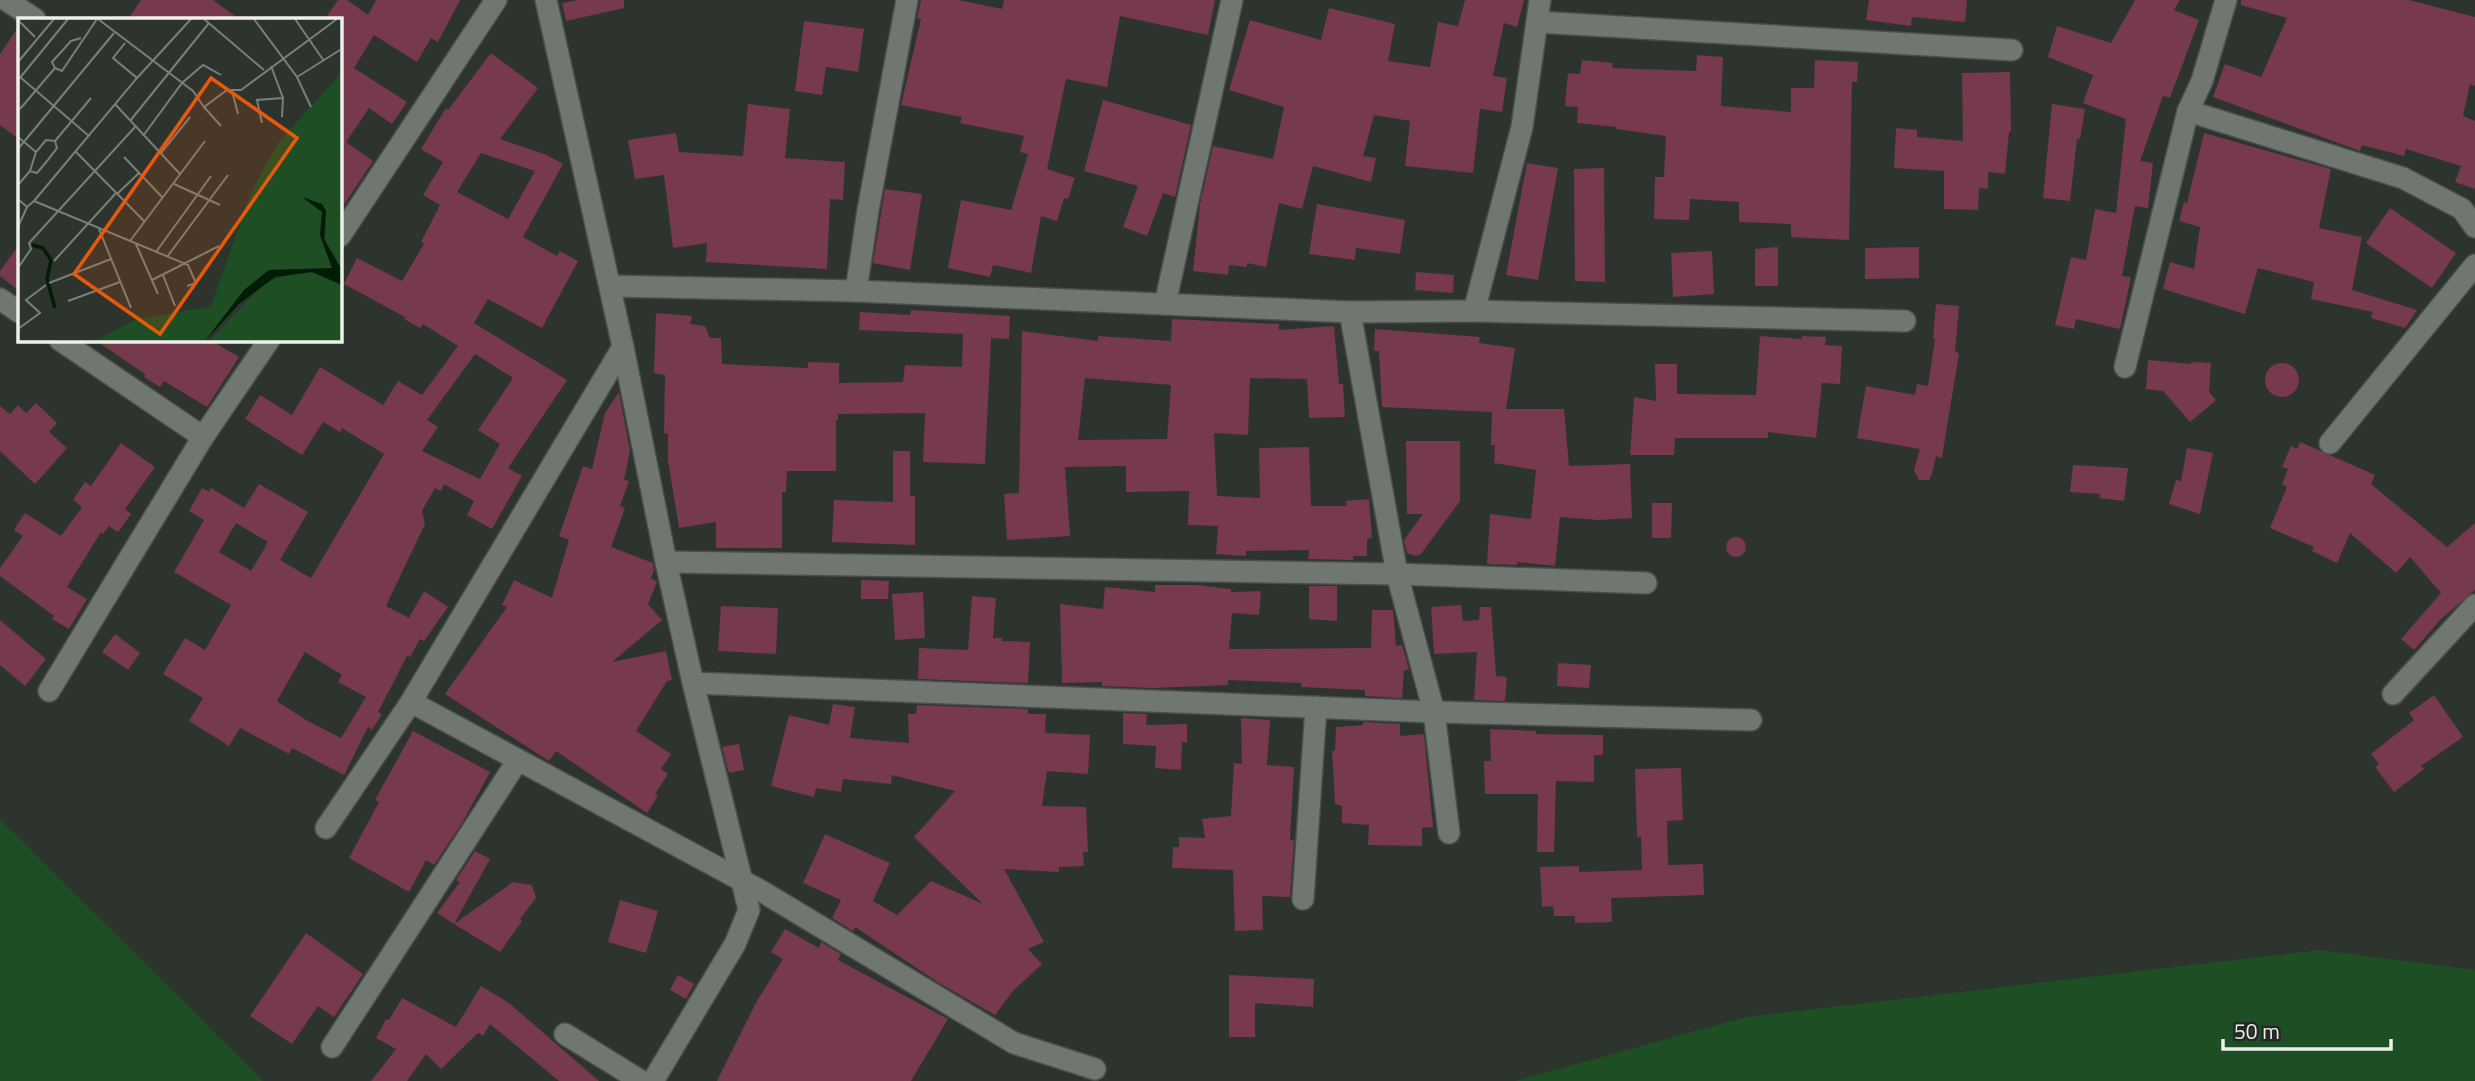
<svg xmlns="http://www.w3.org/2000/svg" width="2475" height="1081" font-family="'Titillium Web',sans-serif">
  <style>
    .green { fill: #1e4e23 }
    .building { fill: #77394e; fill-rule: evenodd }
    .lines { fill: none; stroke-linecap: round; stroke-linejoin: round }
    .minor-casing { stroke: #4a4e4a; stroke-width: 24 }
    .minor { stroke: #707670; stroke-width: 21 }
    .inset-river { fill: none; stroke: #031c06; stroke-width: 3.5 }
    .inset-road { fill: none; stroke: #7a7f7a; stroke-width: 2 }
    .view { fill: #e8590c; fill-opacity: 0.15; stroke: #e8590c; stroke-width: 3.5 }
    .inset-edge { fill: none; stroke: #edf0ed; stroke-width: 3.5 }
  </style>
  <rect width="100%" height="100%" fill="#2d332d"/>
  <g class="green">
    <polygon points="0,819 263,1081 0,1081"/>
    <polygon points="2320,950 2475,970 2475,1081 1515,1081 1746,1017"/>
  </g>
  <g class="building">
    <polygon points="141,0 213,0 239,19 128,19"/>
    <polygon points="338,0 347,0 368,15 376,0 460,0 438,42 431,38 417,62 374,35 354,68 407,102 392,124 369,108 346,142 373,161 340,211 340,19 325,19"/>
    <polygon points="578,0 624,0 624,8 566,21 562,3"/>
    <polygon points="921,0 958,0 1002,9 1004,0 1215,0 1208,35 1120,16 1107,87 1066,79 1047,169 1075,178 1068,199 1064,198 1057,221 1041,216 1031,273 993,265 990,277 948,268 961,200 1011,210 1028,154 1020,152 1024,136 960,123 962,117 901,105 921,19 917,19"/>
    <polygon points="1465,0 1524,0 1517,27 1504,23 1493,76 1507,78 1502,112 1480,109 1473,173 1405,166 1410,121 1374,115 1363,156 1376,158 1371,182 1313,166 1302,209 1279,203 1266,267 1247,263 1247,267 1229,265 1228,275 1193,271 1200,204 1213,146 1273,159 1284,107 1229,90 1250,20 1321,40 1329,8 1395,24 1388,61 1430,67 1438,22 1458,26"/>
    <polygon points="1869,0 1967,0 1965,22 1912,17 1911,26 1866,20"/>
    <polygon points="2135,0 2180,0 2174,10 2199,20 2170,98 2163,96 2140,161 2153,163 2148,208 2135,206 2122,276 2131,277 2120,329 2076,319 2074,329 2055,325 2071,257 2086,260 2095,209 2116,213 2126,119 2083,103 2093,75 2048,57 2057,26 2111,43"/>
    <polygon points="2241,0 2409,0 2475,17 2475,86 2470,84 2463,116 2475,121 2475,189 2455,182 2461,166 2406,149 2404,156 2362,145 2360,151 2213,97 2225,64 2261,77 2287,18 2241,5"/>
    <polygon points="804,21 864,29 858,72 826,67 822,95 795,91"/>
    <polygon points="19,26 19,139 0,125 0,54"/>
    <path d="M491 53 538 88 500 139 547 155 563 164 523 237 557 256 560 251 578 261 542 328 488 299 474 323 567 380 508 468 522 476 492 529 467 515 474 501 444 484 441 491 435 488 422 511 425 524 386 606 409 618 424 591 448 607 424 641 420 639 410 657 407 656 378 712 382 714 372 730 368 727 344 775 292 748 289 754 240 728 229 746 189 721 203 698 163 674 185 638 205 650 231 605 174 572 204 520 189 511 202 488 209 492 211 488 244 508 259 484 308 512 280 560 311 578 384 454 342 428 340 432 323 422 302 455 245 419 260 395 292 415 320 367 383 405 398 381 422 395 458 346 423 324 420 328 404 319 405 317 344 284 357 258 402 281 424 244 421 242 440 205 423 195 443 162 421 149 446 108 448 110ZM481 153 535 171 508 219 457 192ZM475 354 513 378 478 430 500 444 480 479 422 451 438 427 427 420ZM236 523 268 542 251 571 219 552ZM305 652 342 675 338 682 366 697 341 738 306 720 277 701Z"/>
    <polygon points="1697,55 1723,57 1721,106 1791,112 1791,88 1814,88 1815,60 1858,62 1857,82 1852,82 1849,240 1791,237 1791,224 1739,222 1739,202 1690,199 1689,220 1654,219 1655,177 1664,177 1666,136 1616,129 1617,127 1577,123 1578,107 1565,106 1568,73 1580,74 1582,60 1613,63 1612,68 1696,71"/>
    <polygon points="2010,72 2011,131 2009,132 2005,174 1988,172 1988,189 1979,188 1978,210 1944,209 1944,171 1894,168 1896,128 1917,130 1917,137 1963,141 1962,73"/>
    <polygon points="1103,100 1191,125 1175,197 1163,193 1147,236 1123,227 1138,186 1084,171"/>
    <polygon points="748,104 790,109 785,158 845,162 843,200 830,199 827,269 706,262 707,243 673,248 664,175 635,179 628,140 676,133 679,152 743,156"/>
    <polygon points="2052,104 2085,109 2080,139 2077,139 2070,201 2043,198"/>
    <polygon points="2204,133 2331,169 2319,228 2362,237 2352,290 2417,310 2405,328 2371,318 2373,312 2311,299 2314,282 2258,268 2245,314 2163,289 2170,262 2194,269 2200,227 2179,221 2184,202 2187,203"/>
    <polygon points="1527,163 1558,168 1538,280 1506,275"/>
    <polygon points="1604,168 1605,282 1575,281 1574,169"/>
    <polygon points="885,189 922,194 910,270 873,263"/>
    <polygon points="1317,204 1405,220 1400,254 1356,248 1355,260 1309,254"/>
    <polygon points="2390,208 2456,253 2432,288 2366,243"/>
    <polygon points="19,245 19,291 0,276 0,271"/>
    <polygon points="1778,247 1778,286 1755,286 1755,249"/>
    <polygon points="1919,247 1919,278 1865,279 1865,248"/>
    <polygon points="1712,251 1714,294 1673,297 1671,253"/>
    <polygon points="1416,272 1454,275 1453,293 1415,290"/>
    <polygon points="1936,304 1959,306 1955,352 1959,353 1942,458 1936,456 1932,474 1929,480 1919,480 1914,470 1920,449 1857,438 1866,386 1915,395 1917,384 1928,386 1935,339 1933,339"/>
    <polygon points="911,310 1010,316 1009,339 991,338 985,464 923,462 925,413 838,414 838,420 836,420 836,471 787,471 786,492 782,492 782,548 716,548 716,522 679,528 668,461 668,434 664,433 665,375 654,373 656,313 692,316 690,324 705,326 710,338 721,338 722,364 808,368 808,362 839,363 839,383 903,382 905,365 962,367 963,334 859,330 860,312 910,315"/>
    <path d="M1172 319 1279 324V330L1334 326 1339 384H1343L1345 417 1309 418 1307 379 1250 378 1248 435 1214 433 1217 496 1260 498 1259 448 1309 447 1311 506H1347L1346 501 1369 499 1372 538 1367 539V556H1353V560L1308 559 1309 550 1246 551V556L1216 554 1218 526 1188 525 1189 491 1126 492V466L1065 467 1070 536 1007 540 1004 494 1019 493 1022 331 1098 341V336L1171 341ZM1085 378 1171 385 1167 439 1078 440Z"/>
    <polygon points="1375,329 1480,337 1479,343 1515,348 1506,409 1564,409 1569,466 1630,464 1632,518 1598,520 1560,517 1555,566 1517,562 1517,565 1487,564 1490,514 1531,519 1536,470 1494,463 1495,445 1491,445 1492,412 1382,407 1379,351 1374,351"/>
    <polygon points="1760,336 1802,339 1802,336 1826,337 1825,345 1842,346 1840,384 1822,383 1816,438 1768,432 1768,438 1675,438 1674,455 1630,455 1634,397 1656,401 1655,364 1677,364 1677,394 1756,395"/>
    <polygon points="95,340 210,340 239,357 207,407 164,381 160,387 144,377 145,374"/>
    <polygon points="2148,360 2191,364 2191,362 2211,363 2209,392 2216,400 2190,422 2163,391 2146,389"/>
    <circle cx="2282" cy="380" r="17"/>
    <polygon points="619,392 630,451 624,480 629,481 620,506 625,508 611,547 653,563 654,570 651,578 657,582 648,604 662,620 612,662 666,651 672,680 667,681 636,731 671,754 661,769 668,774 655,794 658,796 647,813 556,751 549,761 445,694 507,607 502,605 514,580 552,598 569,540 559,536 583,466 592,469 605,413"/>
    <polygon points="36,403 57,423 49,432 67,448 35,484 0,451 0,406 10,414 18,405 26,413"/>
    <polygon points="1406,441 1460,441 1460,501 1421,554 1415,556 1407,553 1404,540 1423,514 1407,514"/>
    <polygon points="2300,442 2375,475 2371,484 2447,547 2475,523 2475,590 2441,619 2414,650 2401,639 2441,593 2410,557 2396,573 2350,533 2337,563 2312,551 2314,547 2270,528 2287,487 2282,484 2288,469 2282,467 2291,446 2297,449"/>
    <polygon points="121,443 155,467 125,509 131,514 118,532 109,526 103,534 101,532 67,587 87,599 69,629 52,619 54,616 0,576 0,568 23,536 14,530 25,513 61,536 82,507 73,500 85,482 91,486"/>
    <polygon points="2187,448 2213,453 2200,514 2169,504 2176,480 2181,481"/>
    <polygon points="893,451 910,451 910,496 915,496 915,545 832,542 834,500 893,502"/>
    <polygon points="2073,465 2128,468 2124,501 2099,498 2100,494 2070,492"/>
    <polygon points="1652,503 1672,503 1671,538 1652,538"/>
    <circle cx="1736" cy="547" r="10"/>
    <polygon points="861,580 889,581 888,599 861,599"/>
    <polygon points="1155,585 1196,585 1231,589 1231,592 1261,591 1259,615 1232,613 1229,649 1371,648 1372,610 1393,610 1396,646 1402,645 1409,669 1404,671 1402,698 1365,696 1365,690 1301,687 1301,683 1228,680 1228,685 1153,688 1102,686 1102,682 1062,683 1060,604 1103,609 1105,587 1155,592"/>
    <polygon points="1309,586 1337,586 1337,621 1309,619"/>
    <polygon points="923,592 925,638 895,640 892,594"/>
    <polygon points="972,596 996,598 993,638 1002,638 1002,641 1030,642 1028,683 918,679 919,648 968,650"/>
    <polygon points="1461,605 1463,621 1479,620 1480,607 1491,607 1496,676 1507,677 1505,701 1474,700 1477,652 1434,654 1431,607"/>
    <polygon points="721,606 778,608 776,654 718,651"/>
    <polygon points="0,620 46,659 25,686 0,665"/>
    <polygon points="115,634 140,653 128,670 102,652"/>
    <polygon points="1558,663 1591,665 1589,688 1557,686"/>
    <polygon points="2434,695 2463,737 2421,766 2424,769 2394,792 2375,767 2379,764 2371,754 2414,720 2409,713"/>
    <polygon points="833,704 855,707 850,738 909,743 908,714 916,714 917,705 1028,709 1028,714 1046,714 1045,733 1090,735 1088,774 1047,771 1042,806 1086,807 1088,852 1083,852 1084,866 1059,867 1059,872 1004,869 1044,942 1028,949 1042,964 1013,991 995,1015 939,983 855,927 853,931 832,918 841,900 803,883 825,834 890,863 873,901 897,915 931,881 983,904 914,837 955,791 892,775 891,784 843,779 841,792 816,788 814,797 771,786 789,715 829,725"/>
    <polygon points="1123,713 1147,714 1146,725 1187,724 1187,742 1182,742 1181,770 1155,768 1156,746 1123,744"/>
    <polygon points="1241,718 1270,720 1267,765 1294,767 1290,840 1294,840 1290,897 1262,896 1263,930 1235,931 1233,870 1172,868 1173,847 1179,847 1179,837 1205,838 1202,819 1231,816 1234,763 1242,764"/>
    <polygon points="1363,722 1400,724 1400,736 1424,734 1433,827 1422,828 1422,846 1368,845 1369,825 1342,823 1342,806 1335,804 1332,751 1335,751 1336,727 1363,725"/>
    <polygon points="1490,729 1536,731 1536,734 1603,735 1603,755 1594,755 1594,782 1556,781 1554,852 1537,852 1538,794 1485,794 1484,761 1491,761"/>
    <polygon points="413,731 490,772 462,823 434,865 426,860 409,892 349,858 379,802 375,800"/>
    <polygon points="739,744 744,770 729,773 722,747"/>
    <polygon points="1681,768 1683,820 1667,821 1668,865 1703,864 1704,895 1611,898 1612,922 1575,923 1575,916 1554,916 1553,906 1542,907 1540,867 1579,866 1579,872 1642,870 1641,837 1637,837 1635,769"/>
    <polygon points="475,851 490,859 454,924 437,913 460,882 456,880"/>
    <polygon points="513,882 532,885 536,898 520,919 522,921 500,952 454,924"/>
    <polygon points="620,900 658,911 646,953 608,942"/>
    <polygon points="785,929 819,948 821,942 841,954 838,960 948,1019 911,1081 717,1081 757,1001 783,959 771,952"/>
    <polygon points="306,933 363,974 334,1017 318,1006 292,1044 250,1016"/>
    <polygon points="678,975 694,984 686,999 670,990"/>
    <polygon points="1229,975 1314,979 1313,1007 1255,1003 1255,1037 1229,1037"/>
    <polygon points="481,986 509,1003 599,1081 559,1081 490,1024 483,1036 478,1033 441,1069 426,1054 407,1081 371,1081 396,1049 376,1038 386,1019 389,1020 402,998 456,1027"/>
  </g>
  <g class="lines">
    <defs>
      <g id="minor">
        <polyline points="6,0 35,19"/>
        <polyline points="546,0 623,347 666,562 693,683 749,910 735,944 653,1081"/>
        <polyline points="2226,0 2202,81 2188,111 2403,178 2462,209 2475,227"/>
        <polyline points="1537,22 2012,50"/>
        <polyline points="340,236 496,0"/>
        <polyline points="610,286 856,291 1350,312 1474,311 1905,321"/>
        <polyline points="856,291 868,210 907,0"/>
        <polyline points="0,299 19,312"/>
        <polyline points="1165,304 1232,0"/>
        <polyline points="1474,311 1522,127 1540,0"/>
        <polyline points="1350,312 1397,574 1434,712 1449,833"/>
        <polyline points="60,340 203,437"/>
        <polyline points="2125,367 2188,111"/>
        <polyline points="2330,443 2475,265"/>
        <polyline points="666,562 1397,574 1646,583"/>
        <polyline points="693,683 1434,712 1751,720"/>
        <polyline points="49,691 203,437 269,340"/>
        <polyline points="2393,694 2475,605"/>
        <polyline points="411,702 763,892 1014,1043 1095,1069"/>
        <polyline points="326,828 411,702 623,347"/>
        <polyline points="1303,899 1316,707"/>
        <polyline points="565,1034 641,1081"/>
        <polyline points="332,1047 518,760"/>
      </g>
    </defs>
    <use href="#minor" class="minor-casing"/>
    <use href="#minor" class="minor"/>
  </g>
  <g transform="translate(18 18)">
    <rect width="324" height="324" fill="#2d332d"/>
    <path d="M324 54V252L308 230V193L303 186 286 180 304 194 302 217 314 250 251 252 226 272 187 323H76L117 302 193 288 233 174 260 125ZM280 253 302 255 324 267V323H191L245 266Z" fill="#1e4e23"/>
    <path d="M284 179 304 186 308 193 306 221 324 252V267L294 254 257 259 221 286 187 323 226 272 251 252 314 250 302 217 304 194Z" fill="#031c06"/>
    <path class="inset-river" d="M14 227 25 230 33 242 29 261 37 290"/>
    <path class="inset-road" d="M80 1 175 73 186 89 209 72H223L319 1M186 1 246 52M236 1 279 59 293 89M277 1 306 43M0 2 17 19M0 44 36 1M253 48 265 80 264 99M37 50 44 53 79 1M2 59 71 118M279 59 322 32M119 60 173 1M1 61 50 1M214 73 220 96M97 86 162 156M186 89 203 108M2 91 37 50 34 44 53 23 63 20M112 103 191 5M244 105 239 82 265 80M125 118 164 65 185 47 203 57M0 119 18 134M0 131 96 15M58 134 127 204M143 135 172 99M106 139 145 180M12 153 19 155 29 143 39 130 37 123 73 80M156 166 202 187M0 167 12 153 18 134 28 122 37 123M99 176 121 155M0 181 9 189 16 183 170 247 178 265 169 268M16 183 119 60 95 40 107 25M0 209 9 189M81 211 113 290M112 223 187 123M118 226 140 276M138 234 193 158M149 239 210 157M36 243 98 175M0 250 13 231 11 225 117 109M145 257 157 288M134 262 201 228M31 265 93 241M50 283 102 264M0 311 22 295 8 282 28 267"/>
    <path class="view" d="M193 60 279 120 142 316 56 256Z"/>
    <rect width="324" height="324" class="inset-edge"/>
  </g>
  <path d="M2223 1039v10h168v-10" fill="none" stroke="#edf0ed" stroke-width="3.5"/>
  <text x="2234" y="1039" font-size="21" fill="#edf0ed" stroke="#242924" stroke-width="5" paint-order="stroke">50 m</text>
</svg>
